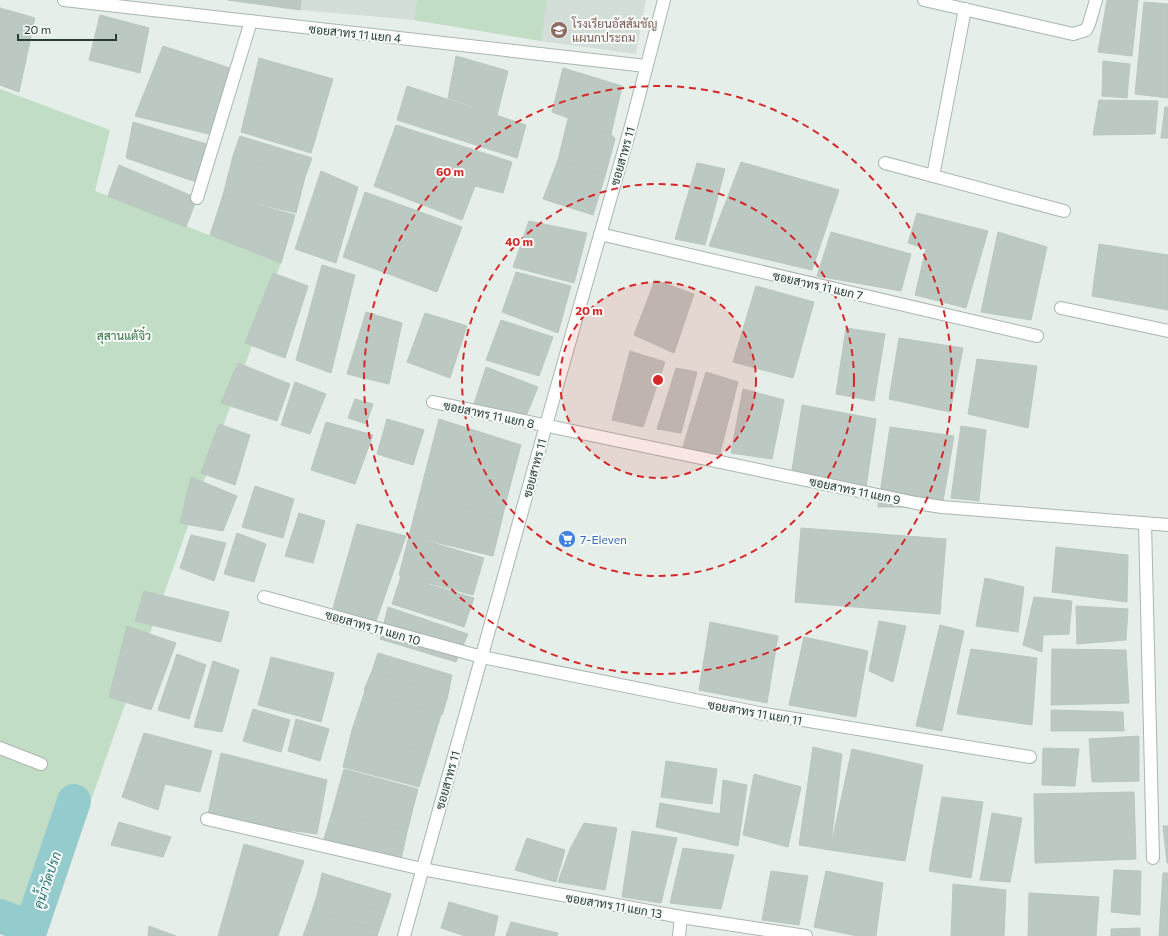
<svg xmlns="http://www.w3.org/2000/svg" width="1168" height="936" font-family="Commissioner,Sarabun,sans-serif">
  <style>
    .built { fill: #d4ded8 }
    .green { fill: #c1ddc5 }
    .lines { fill: none; stroke-linecap: round; stroke-linejoin: round }
    .canal { stroke: #94cccd; stroke-width: 34 }
    .building { fill: #bcc8c2; stroke: #b9c7bf }
    .minor-casing { stroke: #a9b6af; stroke-width: 14 }
    .minor { stroke: #fff; stroke-width: 12 }
    .ring { fill: none; stroke: #d62828; stroke-width: 2; stroke-dasharray: 7 5 }
    .labels { text-anchor: middle; dominant-baseline: central; stroke-width: 4; stroke-linejoin: round; paint-order: stroke }
    .education-label { font-size: 12px; fill: #785e54; stroke: #f7faf8; text-anchor: start }
    .street-label { font-size: 12px; fill: #263f35; stroke: #f7faf8 }
    .park-label { font-size: 12px; fill: #347243; stroke: #f7faf8 }
    .shop-label { font-size: 12px; fill: #366cbe; stroke: #f7faf8; text-anchor: start }
    .water-label { font-size: 13px; font-style: italic; fill: #257476; stroke: #f7faf8 }
    .centre { fill: #d62828; stroke: #f7faf8; stroke-width: 2 }
    .ring-label { font-size: 12px; text-anchor: middle; font-weight: bold; fill: #d62828; stroke: #f7faf8; stroke-width: 4; stroke-linejoin: round; paint-order: stroke }
  </style>
  <rect width="100%" height="100%" fill="#e6eee9"/>
  <polygon class="built" points="228,0 646,0 636,54 541,41 414,20 300,10"/>
  <g class="green">
    <polygon points="417,0 547,0 541,41 414,20"/>
    <polygon points="0,89 110,130 95,191 281,263 43,936 12,936 0,931"/>
  </g>
  <g class="lines">
    <polyline class="canal" points="0,916 31,928 74,801"/>
  </g>
  <g class="building">
    <polygon points="228,0 301,0 300,10"/>
    <polygon points="1107,0 1138,0 1132,56 1098,52"/>
    <polygon points="1144,2 1168,4 1168,98 1135,94"/>
    <polygon points="0,8 35,18 19,92 0,85"/>
    <polygon points="100,15 149,28 140,73 89,60"/>
    <polygon points="163,46 230,68 217,136 135,116"/>
    <polygon points="456,56 508,71 497,115 448,98"/>
    <polygon points="259,58 333,79 311,153 241,132"/>
    <polygon points="1103,61 1130,64 1127,98 1102,96"/>
    <polygon points="563,68 622,86 611,134 552,112"/>
    <polygon points="407,86 526,125 517,158 397,120"/>
    <polygon points="1099,100 1158,101 1155,134 1093,135"/>
    <polygon points="1165,107 1168,107 1168,138 1161,138"/>
    <polygon points="568,119 611,134 615,139 605,176 558,160"/>
    <polygon points="133,122 213,146 202,184 126,158"/>
    <polygon points="396,125 512,162 503,193 475,186 462,220 374,186"/>
    <polygon points="240,136 312,158 305,177 233,156"/>
    <polygon points="233,156 305,177 296,213 223,195"/>
    <polygon points="558,160 605,176 593,215 543,199"/>
    <polygon points="741,162 839,190 812,270 709,246"/>
    <polygon points="697,163 725,169 705,245 675,239"/>
    <polygon points="119,165 197,198 186,227 108,196"/>
    <polygon points="321,171 358,187 336,263 295,249"/>
    <polygon points="365,192 462,227 437,292 343,257"/>
    <polygon points="223,195 295,215 281,263 210,235"/>
    <polygon points="917,213 988,231 966,308 915,295 926,249 908,243"/>
    <polygon points="529,221 587,233 574,283 513,267"/>
    <polygon points="831,232 911,254 901,291 817,276"/>
    <polygon points="998,232 1047,247 1031,320 981,312"/>
    <polygon points="1099,244 1168,255 1168,310 1092,296"/>
    <polygon points="322,265 355,275 331,373 296,360"/>
    <polygon points="516,272 571,286 558,333 502,312"/>
    <polygon points="273,273 308,286 285,358 245,343"/>
    <polygon points="655,280 694,294 674,353 634,335"/>
    <polygon points="756,286 814,302 793,378 733,362"/>
    <polygon points="366,312 402,323 389,384 347,374"/>
    <polygon points="425,313 467,326 450,378 407,362"/>
    <polygon points="501,320 553,337 539,376 486,360"/>
    <polygon points="846,328 885,334 874,401 836,394"/>
    <polygon points="899,338 963,348 950,412 889,399"/>
    <polygon points="630,351 665,362 643,427 612,420"/>
    <polygon points="977,359 1037,366 1028,428 968,414"/>
    <polygon points="238,363 290,384 277,421 221,403"/>
    <polygon points="486,367 538,387 524,421 472,410"/>
    <polygon points="676,368 697,372 681,433 657,429"/>
    <polygon points="706,372 738,382 718,461 681,453"/>
    <polygon points="295,382 326,394 310,434 281,425"/>
    <polygon points="743,389 784,400 772,459 731,453"/>
    <polygon points="355,399 373,404 366,424 348,418"/>
    <polygon points="802,405 876,419 866,488 791,477"/>
    <polygon points="387,419 424,430 413,465 377,454"/>
    <polygon points="439,419 521,445 510,486 429,458"/>
    <polygon points="326,422 373,435 355,484 311,470"/>
    <polygon points="219,424 250,435 235,485 201,473"/>
    <polygon points="961,426 986,430 979,501 951,498"/>
    <polygon points="890,427 954,436 942,507 878,507"/>
    <polygon points="429,458 510,486 502,519 420,493"/>
    <polygon points="191,477 237,496 223,531 180,523"/>
    <polygon points="255,486 294,499 283,538 242,527"/>
    <polygon points="420,493 502,519 493,556 409,536"/>
    <polygon points="299,513 325,521 313,563 285,556"/>
    <polygon points="357,524 406,536 376,621 333,608"/>
    <polygon points="801,528 946,539 940,614 795,602"/>
    <polygon points="237,533 266,544 254,582 224,574"/>
    <polygon points="191,535 226,543 214,581 180,568"/>
    <polygon points="409,536 484,558 473,595 399,575"/>
    <polygon points="1056,547 1128,555 1127,602 1052,592"/>
    <polygon points="401,576 474,598 464,627 392,604"/>
    <polygon points="985,578 1024,587 1018,632 976,626"/>
    <polygon points="144,591 229,612 221,642 135,621"/>
    <polygon points="1034,597 1072,601 1069,634 1043,635 1042,652 1023,645"/>
    <polygon points="1076,606 1128,609 1126,640 1077,644"/>
    <polygon points="388,607 468,634 456,662 380,639"/>
    <polygon points="879,621 906,626 893,682 869,671"/>
    <polygon points="710,622 778,636 767,703 699,690"/>
    <polygon points="940,625 964,631 942,731 916,726"/>
    <polygon points="127,626 176,643 151,710 109,697"/>
    <polygon points="804,637 868,651 856,717 789,705"/>
    <polygon points="971,649 1037,658 1032,725 957,714"/>
    <polygon points="1052,649 1126,650 1129,703 1051,705"/>
    <polygon points="378,653 452,675 448,695 372,671"/>
    <polygon points="177,654 206,665 189,719 158,710"/>
    <polygon points="271,657 334,673 321,722 258,705"/>
    <polygon points="213,661 239,670 222,732 194,727"/>
    <polygon points="372,671 448,696 442,715 364,690"/>
    <polygon points="365,691 441,715 429,754 352,730"/>
    <polygon points="253,709 290,720 281,752 243,741"/>
    <polygon points="1051,710 1123,712 1124,731 1051,731"/>
    <polygon points="296,719 329,729 320,761 288,751"/>
    <polygon points="352,730 429,754 419,787 343,767"/>
    <polygon points="144,733 212,751 200,792 165,784 158,810 122,797"/>
    <polygon points="1139,736 1139,781 1092,782 1089,739"/>
    <polygon points="813,747 842,754 830,850 799,845"/>
    <polygon points="1043,748 1079,749 1075,786 1042,785"/>
    <polygon points="852,749 923,765 905,861 830,850"/>
    <polygon points="221,753 327,780 317,834 207,819"/>
    <polygon points="666,761 717,769 712,804 661,797"/>
    <polygon points="344,769 418,789 407,832 332,812"/>
    <polygon points="754,774 801,787 788,847 743,835"/>
    <polygon points="723,780 747,785 738,846 656,827 660,803 720,814"/>
    <polygon points="1134,792 1136,859 1035,863 1034,794"/>
    <polygon points="942,797 983,802 971,878 929,871"/>
    <polygon points="332,812 407,832 400,864 322,846"/>
    <polygon points="992,813 1022,818 1010,882 980,880"/>
    <polygon points="119,822 171,837 163,857 111,845"/>
    <polygon points="584,823 617,828 605,890 558,882 570,849"/>
    <polygon points="1163,826 1168,826 1168,863 1167,863"/>
    <polygon points="632,831 677,838 661,903 622,897"/>
    <polygon points="527,838 565,850 556,882 515,870"/>
    <polygon points="244,844 304,861 278,936 218,936"/>
    <polygon points="683,848 734,855 721,909 670,903"/>
    <polygon points="1114,870 1141,871 1140,915 1111,912"/>
    <polygon points="771,871 808,876 799,925 762,920"/>
    <polygon points="826,871 883,883 876,936 857,936 814,927"/>
    <polygon points="322,873 391,894 385,913 318,892"/>
    <polygon points="1163,873 1168,873 1168,936 1159,936"/>
    <polygon points="953,884 1006,890 1004,936 951,936"/>
    <polygon points="318,892 385,913 379,930 312,911"/>
    <polygon points="1029,893 1099,897 1096,936 1028,936"/>
    <polygon points="449,902 498,916 494,936 465,936 441,928"/>
    <polygon points="312,911 379,930 377,936 334,936 306,928"/>
    <polygon points="511,922 558,933 557,936 506,936"/>
    <polygon points="149,926 176,936 148,936"/>
    <polygon points="306,928 333,936 303,936"/>
    <polygon points="1140,928 1140,936 1111,936 1111,929"/>
  </g>
  <g class="lines">
    <defs>
      <g id="minor">
        <polyline points="64,0 646,66"/>
        <polyline points="924,0 1073,34 1086,30 1089,24 1096,0"/>
        <polyline points="885,163 1064,211"/>
        <polyline points="933,176 965,9"/>
        <polyline points="197,198 251,21"/>
        <polyline points="600,234 1037,336"/>
        <polyline points="1061,308 1168,331"/>
        <polyline points="433,402 916,503 942,507 1168,525"/>
        <polyline points="1145,523 1153,858"/>
        <polyline points="264,597 482,657 759,713 1030,757"/>
        <polyline points="0,748 41,764"/>
        <polyline points="207,819 422,869 681,917 806,936"/>
        <polyline points="404,936 546,425 631,126 664,0"/>
        <polyline points="679,936 681,917"/>
      </g>
    </defs>
    <use href="#minor" class="minor-casing"/>
    <use href="#minor" class="minor"/>
  </g>
  <circle cx="658" cy="380" r="98" fill="#d62828" fill-opacity=".12"/>
  <g class="ring">
    <circle cx="658" cy="380" r="98"/>
    <circle cx="658" cy="380" r="196"/>
    <circle cx="658" cy="380" r="294"/>
  </g>
  <defs>
    <symbol id="school-disc" viewBox="-11 -11 22 22"><circle r="9.5" fill="#8d6e63" stroke="#f7faf8"/><path d="M0-5L7-2L0 1L-7-2ZM-4 1L0 2.5L4 1V4Q0 6-4 4Z" fill="#fff"/></symbol>
    <symbol id="supermarket-disc" viewBox="-11 -11 22 22"><circle r="9.5" fill="#3f7fe0" stroke="#f7faf8"/><path d="M-6-5.5h2.5l.6 2H6L4.5 2H-2.5L-4.4-4H-6ZM-1.5 3.2a1.3 1.3 0 1 0 .1 0ZM3 3.2a1.3 1.3 0 1 0 .1 0Z" fill="#fff"/></symbol>
  </defs>
  <g fill-rule="evenodd">
    <use href="#school-disc" x="549" y="20" width="20" height="20"/>
    <use href="#supermarket-disc" x="557" y="529" width="20" height="20"/>
  </g>
  <g class="labels">
    <g class="education-label">
      <text x="572" y="23">โรงเรียนอัสสัมชัญ<tspan x="572" dy="14">แผนกประถม</tspan></text>
    </g>
    <g class="street-label">
      <text transform="translate(355 33) rotate(6)">ซอยสาทร 11 แยก 4</text>
      <text transform="translate(622 156) rotate(-74)">ซอยสาทร 11</text>
      <text transform="translate(818 285) rotate(13)">ซอยสาทร 11 แยก 7</text>
      <text transform="translate(489 414) rotate(12)">ซอยสาทร 11 แยก 8</text>
      <text transform="translate(534 468) rotate(-75)">ซอยสาทร 11</text>
      <text transform="translate(855 490) rotate(12)">ซอยสาทร 11 แยก 9</text>
      <text transform="translate(373 627) rotate(16)">ซอยสาทร 11 แยก 10</text>
      <text transform="translate(755 712) rotate(10)">ซอยสาทร 11 แยก 11</text>
      <text transform="translate(447 780) rotate(-74)">ซอยสาทร 11</text>
      <text transform="translate(614 905) rotate(10)">ซอยสาทร 11 แยก 13</text>
    </g>
    <g class="park-label">
      <text x="124" y="335">สุสานแต้จิ๋ว</text>
    </g>
    <g class="shop-label">
      <text x="580" y="539">7-Eleven</text>
    </g>
    <g class="water-label">
      <text transform="translate(47 880) rotate(-71)">คูน้ำวัดปรก</text>
    </g>
  </g>
  <circle cx="658" cy="380" r="6" class="centre"/>
  <g class="ring-label">
    <text x="450" y="176">60 m</text>
    <text x="519" y="246">40 m</text>
    <text x="589" y="315">20 m</text>
  </g>
  <path d="M18 34v6h98v-6" fill="none" stroke="#263f35" stroke-width="2"/>
  <text x="24" y="34" font-size="12" fill="#263f35" stroke="#f7faf8" stroke-width="3" paint-order="stroke">20 m</text>
</svg>
